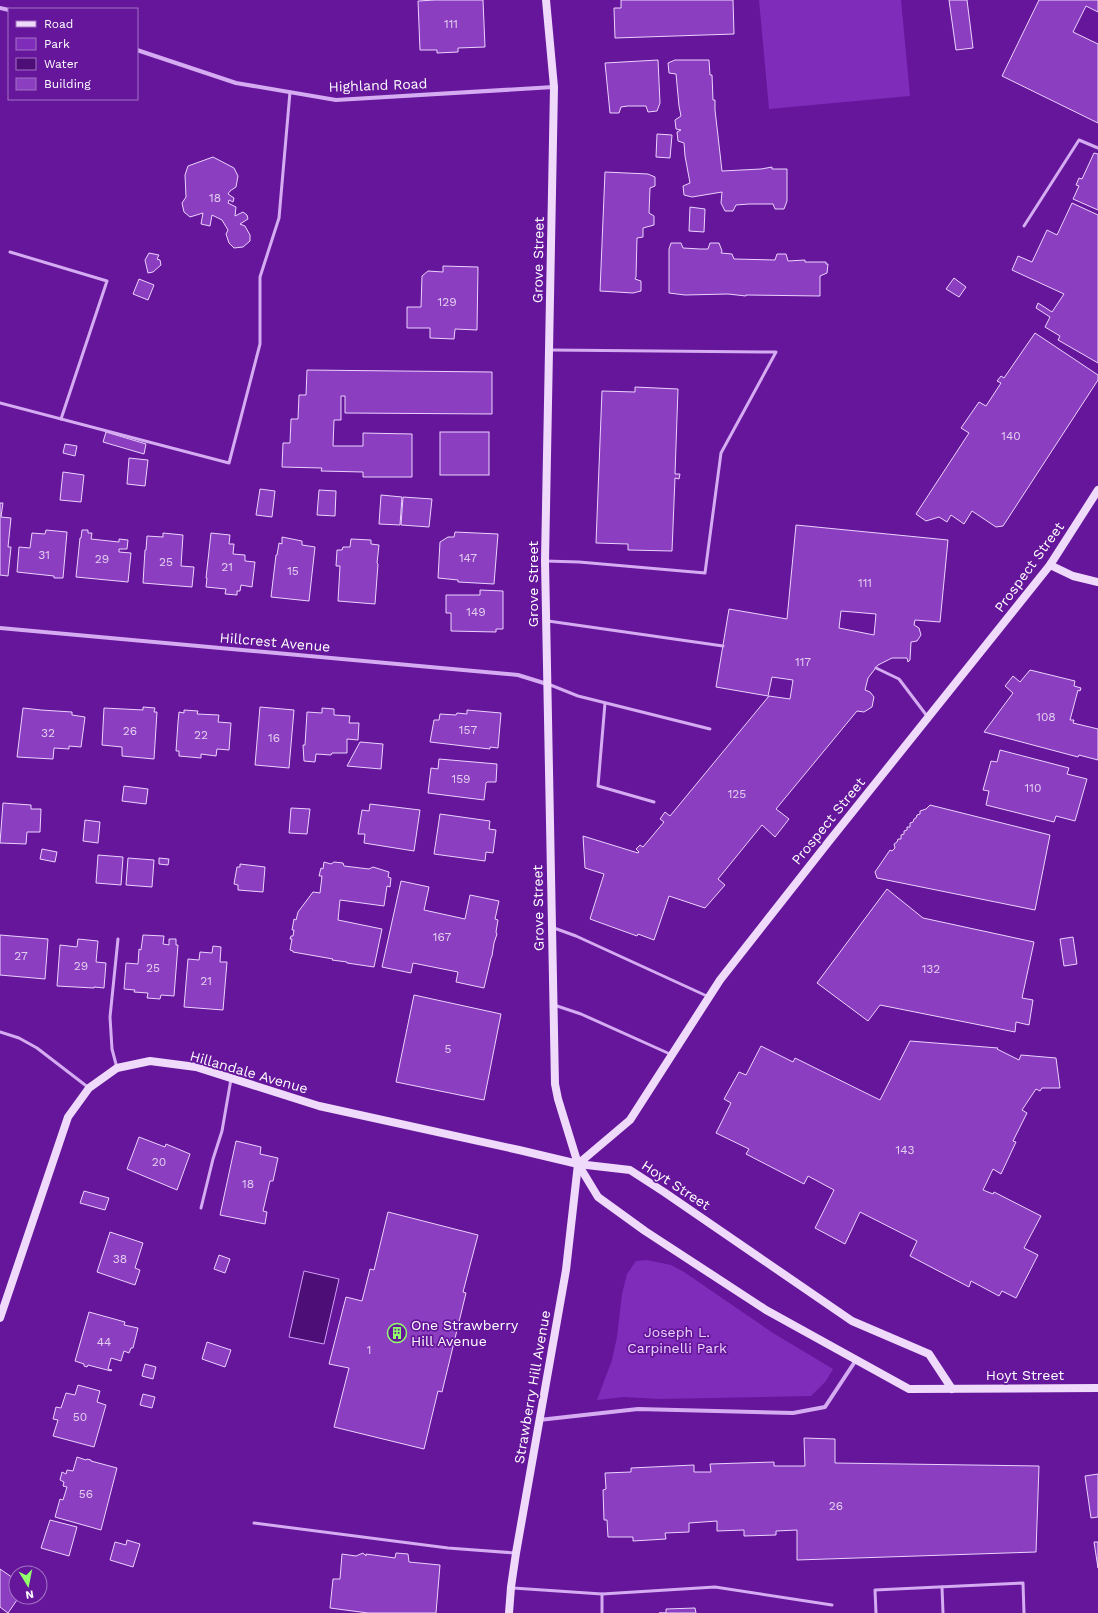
<svg xmlns="http://www.w3.org/2000/svg" width="1098" height="1613" font-family="'Work Sans',sans-serif">
  <style>
    .green { fill: #7f2cba }
    .water { fill: #4e0e78; stroke: #cf9ef5 }
    .building { fill: #8c3ec1; stroke: #ebd3fd; fill-rule: evenodd }
    .lines { fill: none; stroke-linecap: round; stroke-linejoin: round }
    .lane { stroke: #d5abf2; stroke-width: 3 }
    .street { stroke: #d5abf2; stroke-width: 4 }
    .secondary { stroke: #efdafc; stroke-width: 8 }
    .labels { text-anchor: middle; dominant-baseline: central; stroke-width: 3.5; stroke-linejoin: round; paint-order: stroke }
    .number-label { font-size: 12px; fill: #e2cff0 }
    .street-label { font-size: 14px; fill: #fff; stroke: #65169b }
    .poi-label { font-size: 14px; fill: #fff; stroke: #65169b; text-anchor: start }
    .park-label { font-size: 14px; fill: #ebd3fd; stroke: #65169b }
  </style>
  <rect width="100%" height="100%" fill="#65169b"/>
  <g class="green">
    <polygon points="759,0 901,0 910,96 769,109"/>
    <polygon points="647,1260 671,1265 684,1272 773,1333 833,1369 826,1381 811,1396 659,1399 624,1397 597,1400 612,1360 617,1337 622,1294 627,1274 636,1261"/>
  </g>
  <polygon class="water" points="304,1271 339,1279 324,1344 289,1337"/>
  <g class="building">
    <polygon points="435,0 483,0 485,47 458,48 458,52 437,53 437,50 420,50 418,1"/>
    <polygon points="621,0 733,0 734,34 615,38 614,8 621,8"/>
    <polygon points="949,0 967,0 973,48 956,50"/>
    <polygon points="1039,0 1098,0 1098,12 1086,6 1073,32 1098,44 1098,123 1002,76"/>
    <polygon points="658,60 660,103 657,111 648,112 646,106 628,106 621,107 619,113 610,113 605,63"/>
    <polygon points="675,60 709,60 710,75 712,75 713,100 715,100 715,110 722,171 761,169 772,167 772,169 787,169 787,201 784,209 775,209 773,204 749,204 736,205 733,211 725,211 721,203 722,192 692,197 684,195 683,186 690,183 685,156 684,143 678,141 677,132 681,130 676,129 675,120 681,116 679,106 676,74 669,73 668,63"/>
    <polygon points="657,134 672,135 670,158 656,157"/>
    <polygon points="1094,153 1098,154 1098,210 1073,199 1079,186 1076,185 1079,178 1082,179"/>
    <polygon points="213,157 234,168 238,176 236,187 230,191 228,194 234,198 233,202 229,200 228,203 236,207 235,216 243,212 247,215 248,219 240,224 245,226 250,235 250,241 243,247 234,248 229,243 226,234 228,230 222,220 212,215 210,226 201,224 203,213 190,217 184,212 182,203 186,197 185,175 188,166"/>
    <polygon points="605,172 648,174 655,177 655,186 650,188 649,213 654,216 654,225 643,228 643,237 637,238 636,277 635,279 641,281 641,291 633,293 600,291"/>
    <polygon points="1072,203 1098,215 1098,363 1058,340 1060,336 1045,327 1050,317 1036,308 1038,303 1052,312 1064,294 1012,270 1018,256 1032,262 1047,230 1057,235"/>
    <polygon points="690,207 705,209 704,232 689,231"/>
    <polygon points="671,243 681,243 683,248 700,249 708,249 710,243 719,243 722,251 721,253 732,254 734,259 775,260 777,254 786,254 788,261 805,260 805,262 826,262 826,264 828,264 827,273 820,276 820,296 746,295 746,296 728,294 685,295 669,293 669,249"/>
    <polygon points="149,253 159,255 157,259 160,260 161,265 153,272 148,273 145,260"/>
    <polygon points="443,266 478,267 477,330 455,329 454,339 430,338 430,328 407,328 407,307 421,307 422,276 428,271 443,272"/>
    <polygon points="954,278 966,287 959,297 946,289"/>
    <polygon points="139,279 154,285 148,300 133,294"/>
    <polygon points="1035,333 1098,375 1098,380 1003,526 996,527 972,511 964,524 951,515 947,522 939,517 926,521 916,514 969,433 961,428 979,402 986,406 1001,383 997,381 1001,376 1004,378"/>
    <polygon points="307,370 492,372 492,414 345,413 345,396 341,396 341,420 334,420 333,446 363,446 363,433 412,434 412,477 363,477 363,472 321,471 322,468 282,467 283,443 290,443 291,419 298,419 299,395 306,395"/>
    <polygon points="635,387 678,389 675,474 680,474 679,479 675,478 672,551 628,550 628,544 596,543 602,391 635,392"/>
    <polygon points="106,432 146,444 144,454 103,442"/>
    <rect x="440" y="432" width="49" height="43"/>
    <polygon points="65,444 77,446 75,456 63,453"/>
    <polygon points="129,458 148,460 145,486 127,484"/>
    <polygon points="63,472 84,475 81,502 60,500"/>
    <polygon points="260,489 275,491 272,517 256,515"/>
    <polygon points="319,490 336,491 335,516 317,515"/>
    <polygon points="381,495 402,497 400,525 379,524"/>
    <polygon points="403,497 432,499 429,527 401,525"/>
    <polygon points="0,503 3,503 1,517 11,518 8,547 11,547 8,576 0,575"/>
    <path d="M796 525 948 540 940 622 915 620 914 625 919 628 921 635 917 641 911 642 910 660 908 662 907 658H892L878 665 868 678 865 690 870 692 874 697 872 707 864 712 857 711 776 809 789 819 775 837 762 825 718 879 725 885 705 908 669 896 654 940 638 934 637 936 590 919 604 874 585 868 583 836 638 853 639 852 636 849 640 845 643 847 664 822 660 819 665 812 670 816 769 696 790 699 793 680 772 677 768 696 716 687 729 609 787 619ZM841 611 876 614 874 635 839 628Z"/>
    <polygon points="46,530 67,532 63,578 54,578 54,576 17,572 19,547 30,548 32,533 45,534"/>
    <polygon points="82,530 88,530 88,533 92,533 91,539 119,542 119,539 128,540 127,549 119,549 119,552 131,553 128,582 76,577 80,538 81,538"/>
    <polygon points="455,532 498,534 494,584 458,582 458,580 438,578 440,542 448,537 454,537"/>
    <polygon points="163,533 183,535 181,566 194,567 192,587 143,583 145,550 146,550 147,536 163,537"/>
    <polygon points="211,533 230,535 229,544 234,544 233,554 245,555 245,561 255,562 252,587 241,585 240,591 237,591 237,595 225,594 226,589 206,587 207,578 206,578"/>
    <polygon points="282,537 302,541 302,545 315,547 309,601 271,597 276,555 277,555 279,543 282,544"/>
    <polygon points="351,539 371,540 371,544 379,545 377,563 378,564 375,604 338,601 340,566 336,566 337,550 342,550 343,547 350,547"/>
    <polygon points="480,590 503,591 503,629 496,629 496,632 451,631 451,613 446,613 446,595 480,595"/>
    <polygon points="1030,670 1075,681 1074,686 1081,688 1080,691 1078,690 1070,720 1074,720 1073,723 1098,729 1098,760 1079,755 1078,757 984,732 1013,693 1005,686 1013,676 1020,682"/>
    <polygon points="143,707 155,708 154,712 157,712 154,759 122,756 122,747 102,745 104,708 143,710"/>
    <polygon points="260,707 294,710 289,768 255,765"/>
    <polygon points="23,708 41,710 72,712 72,715 85,717 81,747 69,746 69,749 54,748 53,759 17,757"/>
    <polygon points="322,708 334,709 334,715 350,716 349,723 359,723 358,740 347,739 347,753 332,753 331,755 316,754 315,762 304,761 303,745 305,745 307,712 322,713"/>
    <polygon points="184,710 198,711 197,714 219,715 218,722 231,723 229,750 217,749 216,756 201,754 201,758 179,756 179,751 176,751 178,722 179,712 184,713"/>
    <polygon points="467,710 501,713 498,748 490,747 490,749 430,742 434,720 439,720 440,714 456,715 457,713 467,714"/>
    <polygon points="360,742 383,744 381,769 347,766"/>
    <polygon points="1000,750 1069,768 1067,774 1087,779 1075,821 1056,816 1054,822 986,805 989,791 983,790 991,761 997,762"/>
    <polygon points="439,759 497,764 496,782 487,782 486,783 484,800 428,793 431,768 438,769"/>
    <polygon points="124,786 148,789 146,804 122,801"/>
    <polygon points="3,803 31,805 31,809 41,809 40,832 27,832 26,844 0,843"/>
    <polygon points="370,804 420,810 414,851 364,843 365,834 358,834 362,810 369,811"/>
    <polygon points="930,805 1050,835 1035,910 877,878 875,872 890,850 892,851 895,848 894,844 897,842 898,839 901,839 901,835 904,834 904,831 907,830 907,827 910,827 910,823 913,822 914,819 916,818 917,815 920,814 920,811 926,809"/>
    <polygon points="291,808 310,809 307,834 289,833"/>
    <polygon points="440,814 490,821 489,829 496,830 493,853 486,852 485,861 434,854"/>
    <polygon points="85,820 100,822 98,843 83,841"/>
    <polygon points="42,849 57,852 55,862 40,859"/>
    <polygon points="98,855 123,857 121,885 96,883"/>
    <polygon points="128,858 154,860 152,887 126,885"/>
    <polygon points="159,858 169,859 168,865 159,864"/>
    <polygon points="324,862 331,864 334,862 343,863 344,866 369,869 373,867 389,872 388,877 391,878 390,887 387,886 384,906 340,900 338,920 382,929 374,967 347,963 347,962 332,960 333,959 293,952 293,951 290,950 292,939 290,939 291,936 293,936 294,930 292,930 294,919 296,920 298,912 313,892 320,893 322,876 319,876 321,868 323,869"/>
    <polygon points="240,864 265,867 263,892 238,890 238,885 234,884 237,867 240,867"/>
    <polygon points="401,881 429,887 424,910 465,919 470,895 499,901 495,919 498,920 496,932 497,934 494,943 492,956 491,958 484,988 456,982 458,972 413,963 411,973 382,967"/>
    <polygon points="887,889 923,918 1034,942 1022,998 1033,1000 1029,1025 1016,1022 1015,1032 880,1005 868,1021 817,983"/>
    <polygon points="0,935 48,939 45,979 0,975"/>
    <polygon points="143,935 164,936 163,944 169,945 169,939 176,939 176,945 178,945 174,996 161,995 160,999 147,998 148,993 134,992 135,990 124,989 126,963 138,964 139,949 141,950"/>
    <polygon points="1073,937 1077,964 1064,966 1060,939"/>
    <polygon points="78,939 98,941 96,962 106,963 104,988 94,987 94,988 57,986 60,945 77,947"/>
    <polygon points="213,946 221,947 220,962 227,962 223,1010 184,1007 188,959 199,960 200,952 212,953"/>
    <polygon points="414,995 501,1014 484,1100 396,1082"/>
    <polygon points="910,1041 998,1048 997,1049 1019,1060 1021,1055 1056,1058 1060,1088 1042,1088 1040,1091 1036,1089 1022,1110 1027,1113 1013,1141 1016,1142 1001,1174 993,1169 983,1190 993,1194 994,1192 1041,1216 1024,1248 1038,1255 1016,1298 1002,1291 999,1296 971,1281 969,1287 910,1256 917,1241 860,1212 845,1244 815,1228 834,1190 808,1176 804,1184 746,1154 749,1149 716,1133 731,1103 724,1099 739,1072 746,1075 761,1046 793,1062 795,1058 880,1100"/>
    <polygon points="139,1137 165,1147 166,1144 190,1154 177,1190 127,1169"/>
    <polygon points="236,1141 261,1147 260,1154 278,1158 273,1181 270,1181 263,1211 267,1212 265,1224 220,1215"/>
    <polygon points="84,1191 109,1198 105,1210 80,1203"/>
    <polygon points="388,1212 478,1235 463,1292 466,1293 442,1392 438,1391 424,1449 334,1427 349,1368 329,1364 346,1297 362,1301 370,1269 374,1270"/>
    <polygon points="110,1232 143,1243 135,1268 140,1270 135,1285 97,1272"/>
    <polygon points="219,1255 230,1259 225,1273 214,1269"/>
    <polygon points="89,1312 125,1322 124,1325 138,1328 133,1348 131,1348 129,1353 124,1351 121,1361 111,1358 108,1369 112,1370 111,1371 88,1365 87,1367 84,1366 84,1364 75,1361"/>
    <polygon points="207,1342 231,1350 225,1367 202,1359"/>
    <polygon points="145,1364 156,1367 153,1379 142,1376"/>
    <polygon points="78,1385 100,1391 97,1402 106,1405 94,1447 53,1436 58,1420 53,1419 56,1407 61,1408 66,1393 75,1395"/>
    <polygon points="143,1394 155,1397 152,1408 140,1405"/>
    <polygon points="804,1438 835,1439 835,1463 1039,1466 1036,1552 797,1560 797,1530 776,1531 776,1535 744,1536 744,1530 717,1531 717,1521 689,1523 689,1532 665,1533 666,1539 633,1541 633,1537 608,1537 607,1520 604,1520 603,1490 606,1489 605,1473 631,1472 631,1468 694,1465 694,1472 711,1472 710,1464 774,1462 774,1466 805,1466"/>
    <polygon points="77,1457 86,1460 87,1459 91,1460 91,1461 117,1468 101,1530 55,1517 60,1499 63,1500 67,1487 63,1486 64,1482 60,1480 62,1472 66,1474 67,1470 73,1471"/>
    <polygon points="1098,1474 1098,1517 1091,1518 1085,1476"/>
    <polygon points="50,1520 77,1527 69,1556 41,1548"/>
    <polygon points="127,1540 140,1544 133,1567 110,1560 115,1542 126,1545"/>
    <polygon points="1094,1542 1098,1542 1098,1568"/>
    <polygon points="363,1553 366,1556 366,1554 395,1558 396,1553 408,1554 409,1562 440,1565 436,1613 368,1613 330,1608 333,1579 340,1579 342,1554 356,1556"/>
    <polygon points="0,1569 16,1580 16,1597 19,1597 8,1613 0,1607"/>
    <polygon points="695,1608 696,1613 659,1613 666,1613 666,1609"/>
  </g>
  <g class="lines">
    <g class="lane">
      <polyline points="1024,226 1079,140 1098,148"/>
      <polyline points="10,252 107,281 61,419"/>
      <polyline points="0,403 229,463 260,344 260,277 279,218 290,92"/>
      <polyline points="545,561 579,562 705,573 721,453 776,352 550,350"/>
      <polyline points="548,621 723,646"/>
      <polyline points="876,668 899,679 927,716"/>
      <polyline points="548,684 578,696 710,729"/>
      <polyline points="605,703 598,786 654,802"/>
      <polyline points="554,928 576,936 709,997"/>
      <polyline points="554,1005 581,1014 670,1054"/>
      <polyline points="0,1032 19,1038 37,1048 89,1088"/>
      <polyline points="117,1068 112,1049 110,1017 118,939"/>
      <polyline points="201,1208 213,1159 222,1131 231,1079"/>
      <polyline points="254,1523 448,1548 515,1553"/>
      <polyline points="942,1587 943,1613"/>
      <polyline points="513,1588 602,1594 715,1587 832,1605"/>
      <polyline points="602,1613 602,1594"/>
      <polyline points="876,1613 875,1590 1023,1583 1024,1613"/>
    </g>
    <g class="street">
      <polyline points="0,8 9,10"/>
      <polyline points="137,50 236,83 336,100 554,87"/>
      <polyline points="0,628 518,675 547,684"/>
      <polyline points="539,1420 638,1409 793,1413 825,1407 856,1360"/>
    </g>
    <g class="secondary">
      <polyline points="546,0 554,87 545,561 555,1084 558,1099 578,1164 598,1197 645,1231 766,1310 909,1389 1098,1388"/>
      <polyline points="1050,565 1073,576 1098,582"/>
      <polyline points="578,1164 630,1120 720,980 830,840 1050,565 1098,490"/>
      <polyline points="0,1318 68,1117 89,1088 117,1068 150,1061 196,1067 319,1106 519,1150 578,1164 630,1170 664,1192 852,1321 929,1354 952,1389"/>
      <polyline points="509,1613 511,1587 516,1553 566,1270 578,1164"/>
    </g>
  </g>
  <defs>
    <symbol id="building-ring" viewBox="-11 -11 22 22"><circle r="9.5" fill="#65169b" stroke="#92ff6c" stroke-width="1.5"/><path d="M-4-6H4V6H1V3H-1V6H-4ZM-2.5-4.3h1.7v1.8h-1.7ZM.8-4.3h1.7v1.8H.8ZM-2.5-1h1.7V.8h-1.7ZM.8-1h1.7V.8H.8Z" fill="#92ff6c"/></symbol>
  </defs>
  <g fill-rule="evenodd">
    <use href="#building-ring" x="386" y="1322" width="22" height="22"/>
  </g>
  <g class="labels">
    <g class="number-label">
      <text x="451" y="24">111</text>
      <text x="215" y="198">18</text>
      <text x="447" y="302">129</text>
      <text x="1011" y="436">140</text>
      <text x="44" y="555">31</text>
      <text x="468" y="558">147</text>
      <text x="102" y="559">29</text>
      <text x="166" y="562">25</text>
      <text x="227" y="567">21</text>
      <text x="293" y="571">15</text>
      <text x="865" y="583">111</text>
      <text x="476" y="612">149</text>
      <text x="803" y="662">117</text>
      <text x="1046" y="717">108</text>
      <text x="468" y="730">157</text>
      <text x="130" y="731">26</text>
      <text x="48" y="733">32</text>
      <text x="201" y="735">22</text>
      <text x="274" y="738">16</text>
      <text x="461" y="779">159</text>
      <text x="1033" y="788">110</text>
      <text x="737" y="794">125</text>
      <text x="442" y="937">167</text>
      <text x="21" y="956">27</text>
      <text x="81" y="966">29</text>
      <text x="153" y="968">25</text>
      <text x="931" y="969">132</text>
      <text x="206" y="981">21</text>
      <text x="448" y="1049">5</text>
      <text x="905" y="1150">143</text>
      <text x="159" y="1162">20</text>
      <text x="248" y="1184">18</text>
      <text x="120" y="1259">38</text>
      <text x="104" y="1342">44</text>
      <text x="369" y="1350">1</text>
      <text x="80" y="1417">50</text>
      <text x="86" y="1494">56</text>
      <text x="836" y="1506">26</text>
    </g>
    <g class="street-label">
      <text transform="translate(378 85) rotate(-2)">Highland Road</text>
      <text transform="translate(538 260) rotate(-89)">Grove Street</text>
      <text transform="translate(1029 567) rotate(-54)">Prospect Street</text>
      <text transform="translate(533 584) rotate(-90)">Grove Street</text>
      <text transform="translate(275 642) rotate(5)">Hillcrest Avenue</text>
      <text transform="translate(828 821) rotate(-51)">Prospect Street</text>
      <text transform="translate(538 908) rotate(-91)">Grove Street</text>
      <text transform="translate(249 1072) rotate(16)">Hillandale Avenue</text>
      <text transform="translate(676 1185) rotate(33)">Hoyt Street</text>
      <text x="1025" y="1375">Hoyt Street</text>
      <text transform="translate(532 1387) rotate(-80)">Strawberry Hill Avenue</text>
    </g>
    <g class="poi-label">
      <text x="411" y="1325">One Strawberry<tspan x="411" dy="16">Hill Avenue</tspan></text>
    </g>
    <g class="park-label">
      <text x="677" y="1332">Joseph L.<tspan x="677" dy="16">Carpinelli Park</tspan></text>
    </g>
  </g>
  <rect x="8" y="8" width="130" height="92" fill="#65169b" stroke="#a373c3"/>
  <rect x="16" y="21" width="20" height="6" fill="#efdafc" stroke="#a373c3"/>
  <text x="44" y="28" font-size="12" fill="#ffffff">Road</text>
  <rect x="16" y="38" width="20" height="12" fill="#7f2cba" stroke="#a373c3"/>
  <text x="44" y="48" font-size="12" fill="#ffffff">Park</text>
  <rect x="16" y="58" width="20" height="12" fill="#4e0e78" stroke="#a373c3"/>
  <text x="44" y="68" font-size="12" fill="#ffffff">Water</text>
  <rect x="16" y="78" width="20" height="12" fill="#8c3ec1" stroke="#a373c3"/>
  <text x="44" y="88" font-size="12" fill="#ffffff">Building</text>
  <g transform="translate(28 1585) rotate(170)"><circle r="19" fill="#65169b" stroke="#a373c3"/>
  <path d="M0-3L7 15L0 10L-7 15Z" fill="#92ff6c"/>
  <text y="-6" font-size="11" font-weight="bold" text-anchor="middle" fill="#ffffff">N</text>
  </g>
</svg>
